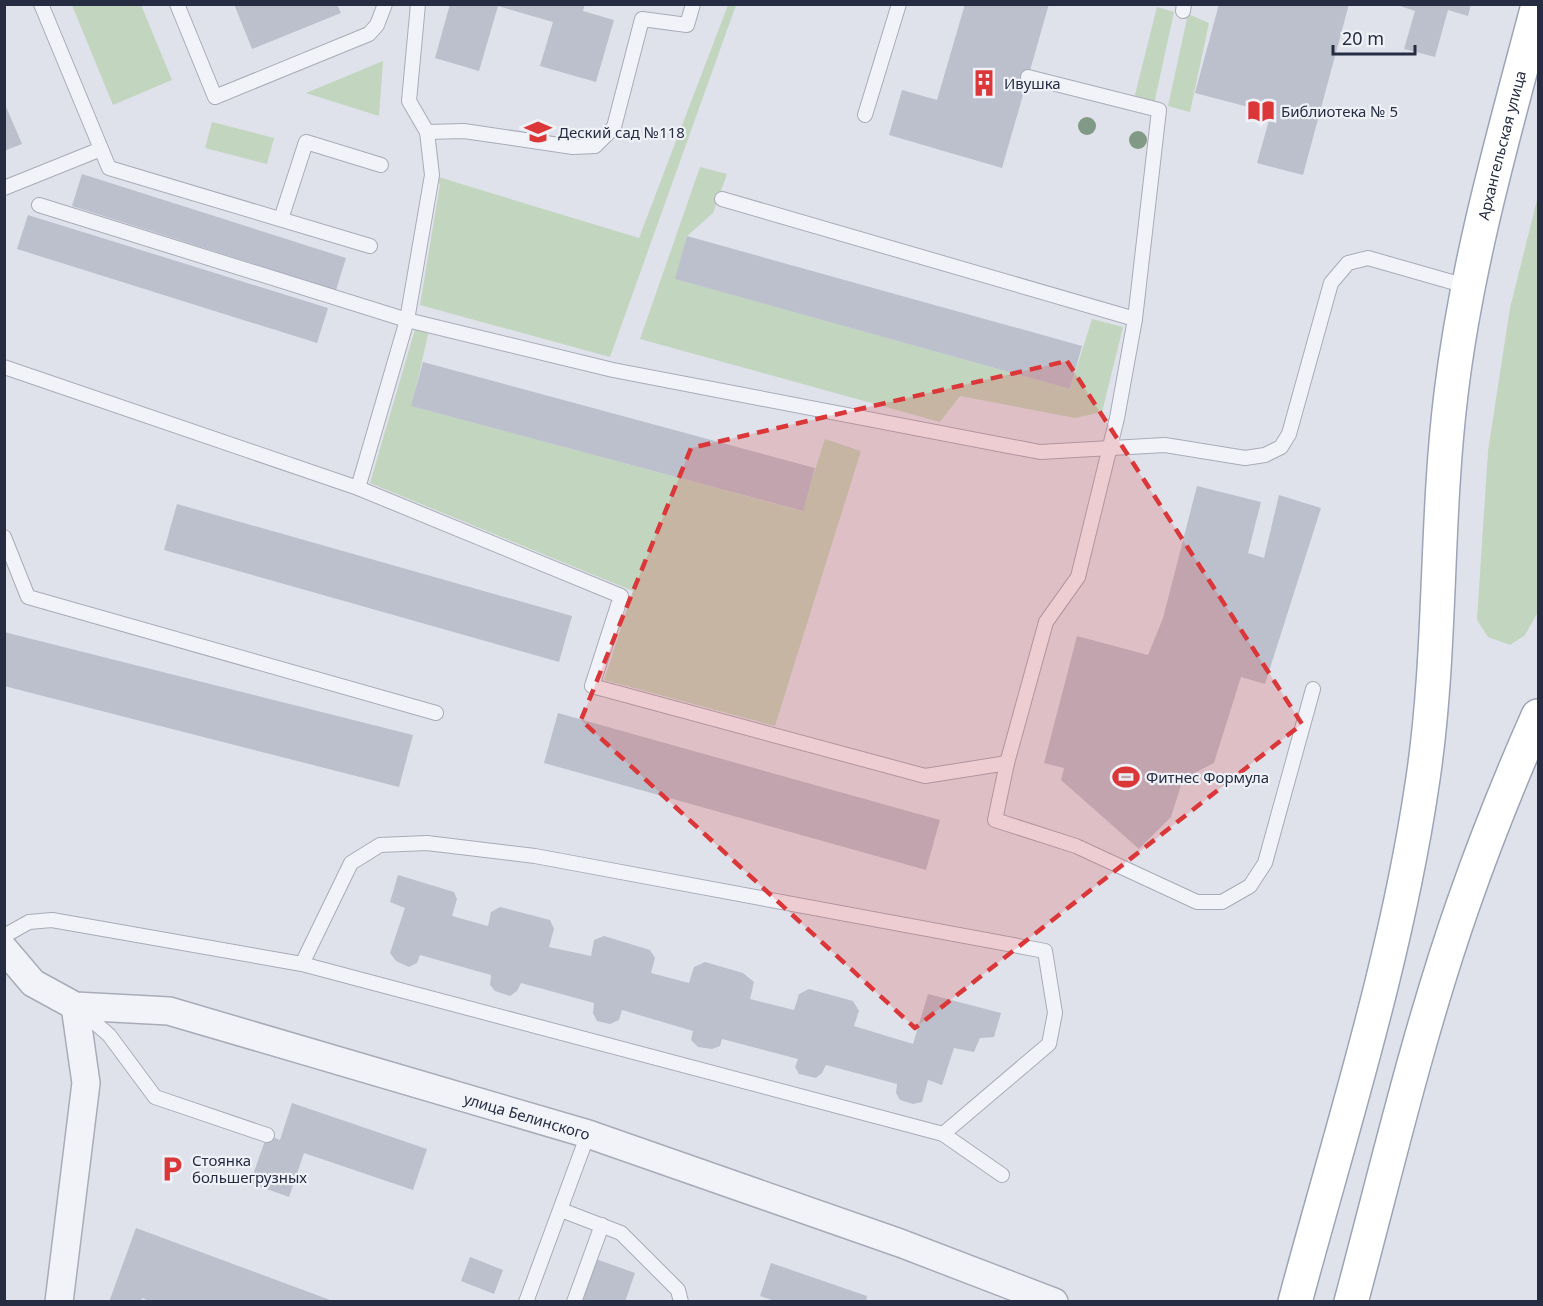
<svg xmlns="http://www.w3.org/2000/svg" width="1543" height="1306" font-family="'Noto Sans',sans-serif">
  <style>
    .green { fill: #c2d5bf }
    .building { fill: #bcc0cd }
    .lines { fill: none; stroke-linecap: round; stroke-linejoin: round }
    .service-casing { stroke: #a8acb8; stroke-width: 16 }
    .minor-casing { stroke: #a8acb8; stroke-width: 30 }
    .primary-casing { stroke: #9da4b7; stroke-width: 36 }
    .service { stroke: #f2f3f8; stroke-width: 14 }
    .minor { stroke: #f2f3f8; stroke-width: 27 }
    .primary { stroke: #fff; stroke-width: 33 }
    .tree { fill: #819a85 }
    .marked { fill: #db3739; fill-opacity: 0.2; stroke: #db3739; stroke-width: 4.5; stroke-dasharray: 12 8; stroke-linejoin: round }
    .labels { text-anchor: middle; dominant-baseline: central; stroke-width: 4.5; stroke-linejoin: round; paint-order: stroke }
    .poi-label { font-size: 15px; fill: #262d43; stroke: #eff1f7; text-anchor: start }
    .street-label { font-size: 15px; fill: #262d43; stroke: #eff1f7 }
  </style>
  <rect width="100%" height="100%" fill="#dfe2ea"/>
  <g class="green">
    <polygon points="72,5 141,5 172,80 113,105"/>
    <polygon points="728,5 736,5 610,357 420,305 440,184 432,175 639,238"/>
    <polygon points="1157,7 1174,12 1154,104 1134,99"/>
    <polygon points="1188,14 1209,23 1190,112 1168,106"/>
    <polygon points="383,61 379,116 306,93"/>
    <polygon points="212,122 274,138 267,164 205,148"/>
    <polygon points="700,167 727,174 713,213 687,236 676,279 1070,389 1092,319 1123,327 1102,412 1075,418 960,396 940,422 640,339"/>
    <polygon points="1538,196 1538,612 1525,635 1510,645 1488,637 1477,620 1488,451 1510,308"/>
    <polygon points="416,326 429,330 412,406 802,511 825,439 861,451 775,726 604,680 633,591 370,483"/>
  </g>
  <g class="building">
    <polygon points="234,4 337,4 341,13 252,49"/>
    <polygon points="450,4 585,4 583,11 614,20 596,82 540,66 553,22 498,6 479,71 435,58"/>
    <polygon points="965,4 1049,4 1002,168 889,135 902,90 937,100"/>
    <polygon points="1219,4 1349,4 1303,175 1257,163 1271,113 1195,93"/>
    <polygon points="1394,4 1471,4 1468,16 1448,10 1435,57 1404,49 1415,11"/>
    <polygon points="4,102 22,144 4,151"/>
    <polygon points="82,174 346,258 336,290 72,206"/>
    <polygon points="28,215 328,308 317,343 17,249"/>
    <polygon points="687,236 1082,346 1070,389 675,279"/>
    <polygon points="423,362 815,468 803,511 411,406"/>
    <polygon points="1197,486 1261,502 1248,553 1264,558 1279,495 1321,508 1265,684 1241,677 1214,763 1183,779 1171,817 1139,849 1061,780 1064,768 1044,763 1077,636 1148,655 1163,618"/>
    <polygon points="177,504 572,616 559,662 164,550"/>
    <polygon points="4,632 413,735 399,787 4,686"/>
    <polygon points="558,713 940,820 926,870 544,763"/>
    <polygon points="398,875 454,892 457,899 452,916 488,926 491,912 500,907 550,920 554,929 549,947 591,956 594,940 604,936 650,950 655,958 651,973 689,983 694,967 705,962 743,973 754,982 750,999 794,1010 799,994 809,989 853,1001 859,1011 854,1026 913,1044 928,994 1001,1013 994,1037 980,1038 974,1052 954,1048 942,1085 928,1080 922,1102 913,1104 900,1100 896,1093 897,1084 826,1065 822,1073 816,1078 799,1074 795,1067 798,1059 722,1039 720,1046 712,1049 698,1047 691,1040 693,1031 622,1010 619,1020 610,1024 597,1021 593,1013 594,1003 521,983 517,991 510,996 495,991 490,985 491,975 420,955 417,963 409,967 396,961 390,953 405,908 390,902"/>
    <polygon points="292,1103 427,1149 413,1190 304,1153 289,1197 250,1183 267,1135 280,1140"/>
    <polygon points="136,1228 333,1301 333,1302 152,1302 142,1298 141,1302 109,1302"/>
    <polygon points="470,1257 503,1270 494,1294 461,1281"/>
    <polygon points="593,1258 635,1273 625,1302 577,1302"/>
    <polygon points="771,1263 867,1296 866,1302 778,1302 760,1296"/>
  </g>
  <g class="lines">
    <defs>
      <g id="service">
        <polyline points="41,4 109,168 370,246"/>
        <polyline points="177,4 215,97 369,34 377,25 385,4"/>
        <polyline points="1183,11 1184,4"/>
        <polyline points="1028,77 1159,110 1135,319"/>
        <polyline points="865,115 899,4"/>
        <polyline points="427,132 464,131 573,147 595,146 614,127 642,19 687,25 693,4"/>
        <polyline points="4,188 101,149"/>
        <polyline points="39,205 407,320 613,370 1040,452 1165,445 1245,458 1265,455 1281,447 1289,434 1331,283 1348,263 1368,258 1466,286"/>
        <polyline points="281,219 306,142 381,165"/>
        <polyline points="4,367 358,488 621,596 592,686 925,776 1007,763 1046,622 1078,577 1117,418 1135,319 722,199"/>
        <polyline points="358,488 407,320 432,175 427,132 409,101 418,4"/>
        <polyline points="4,537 28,597 436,713"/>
        <polyline points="1007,763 995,820 1076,846 1197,902 1222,902 1250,886 1265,863 1313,689"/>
        <polyline points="4,936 29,922 52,920 302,964 943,1134 1002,1175"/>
        <polyline points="302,964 351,863 380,845 427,843 535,856 1045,951 1055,1013 1049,1044 943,1134"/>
        <polyline points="79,1009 109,1035 155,1097 267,1135"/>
        <polyline points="561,1210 621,1233 678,1290 681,1302"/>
        <polyline points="526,1302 588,1134"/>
        <polyline points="574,1302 602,1225"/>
      </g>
      <g id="minor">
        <path id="s1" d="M4 949 33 983 75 1006 169 1011 588 1134 900 1243 1054 1302"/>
        <polyline points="59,1302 86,1083 75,1006"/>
      </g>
      <g id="primary">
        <path id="s2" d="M1295 1302C1341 1131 1396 960 1422 785 1442 656 1435 524 1451 394 1467 261 1504 134 1538 5"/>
        <path d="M1351 1302C1387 1168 1418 1033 1464 902 1486 839 1511 777 1538 716"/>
      </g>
    </defs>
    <use href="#service" class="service-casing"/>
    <use href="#minor" class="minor-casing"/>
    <use href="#primary" class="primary-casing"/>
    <use href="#service" class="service"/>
    <use href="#minor" class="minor"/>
    <use href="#primary" class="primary"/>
  </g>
  <g class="tree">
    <circle cx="1087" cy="126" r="9"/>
    <circle cx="1138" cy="140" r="9"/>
  </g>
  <path class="marked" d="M1067 361 1302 724 915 1028 581 720 691 448Z"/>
  <defs>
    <symbol id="building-bare" viewBox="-9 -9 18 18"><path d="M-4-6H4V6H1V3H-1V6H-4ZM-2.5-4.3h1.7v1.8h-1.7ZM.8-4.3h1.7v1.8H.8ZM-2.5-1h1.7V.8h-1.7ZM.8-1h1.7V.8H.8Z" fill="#db3739" stroke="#eff1f7" stroke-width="2.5" paint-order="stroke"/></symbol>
    <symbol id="library-bare" viewBox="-9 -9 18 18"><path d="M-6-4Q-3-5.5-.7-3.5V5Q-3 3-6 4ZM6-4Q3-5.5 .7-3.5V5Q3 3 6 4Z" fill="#db3739" stroke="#eff1f7" stroke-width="2.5" paint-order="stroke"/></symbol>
    <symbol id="school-bare" viewBox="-9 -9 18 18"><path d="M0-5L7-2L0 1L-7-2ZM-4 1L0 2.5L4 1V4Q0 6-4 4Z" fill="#db3739" stroke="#eff1f7" stroke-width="2.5" paint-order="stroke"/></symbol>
    <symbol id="stadium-bare" viewBox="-9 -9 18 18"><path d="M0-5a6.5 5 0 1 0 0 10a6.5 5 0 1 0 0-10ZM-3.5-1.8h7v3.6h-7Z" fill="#db3739" stroke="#eff1f7" stroke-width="2.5" paint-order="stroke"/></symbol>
    <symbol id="parking-bare" viewBox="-9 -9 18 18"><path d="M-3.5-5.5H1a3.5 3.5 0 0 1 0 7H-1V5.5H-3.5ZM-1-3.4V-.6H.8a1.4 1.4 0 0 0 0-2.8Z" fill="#db3739" stroke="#eff1f7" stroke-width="2.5" paint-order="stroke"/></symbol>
  </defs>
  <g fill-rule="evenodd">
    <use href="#building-bare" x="965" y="64" width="38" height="38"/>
    <use href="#library-bare" x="1242" y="92" width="38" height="38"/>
    <use href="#school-bare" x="519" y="113" width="38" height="38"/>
    <use href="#stadium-bare" x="1107" y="758" width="38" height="38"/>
    <use href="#parking-bare" x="153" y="1150" width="38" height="38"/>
  </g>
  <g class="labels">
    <g class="poi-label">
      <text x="1004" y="83">Ивушка</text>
      <text x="1281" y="111">Библиотека № 5</text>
      <text x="558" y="132">Деский сад №118</text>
      <text x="1146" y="777">Фитнес Формула</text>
      <text x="192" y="1160">Стоянка<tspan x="192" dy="17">большегрузных</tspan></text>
    </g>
    <g class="street-label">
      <text stroke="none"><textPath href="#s2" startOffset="1179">Архангельская улица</textPath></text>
      <text stroke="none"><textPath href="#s1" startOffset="560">улица Белинского</textPath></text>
    </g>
  </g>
  <rect width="1543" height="1306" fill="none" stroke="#262d43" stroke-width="12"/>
  <path d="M1333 45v9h82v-9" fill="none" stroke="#262d43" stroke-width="3"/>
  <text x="1342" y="45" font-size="18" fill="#262d43" stroke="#eff1f7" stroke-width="4.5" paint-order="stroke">20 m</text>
</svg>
